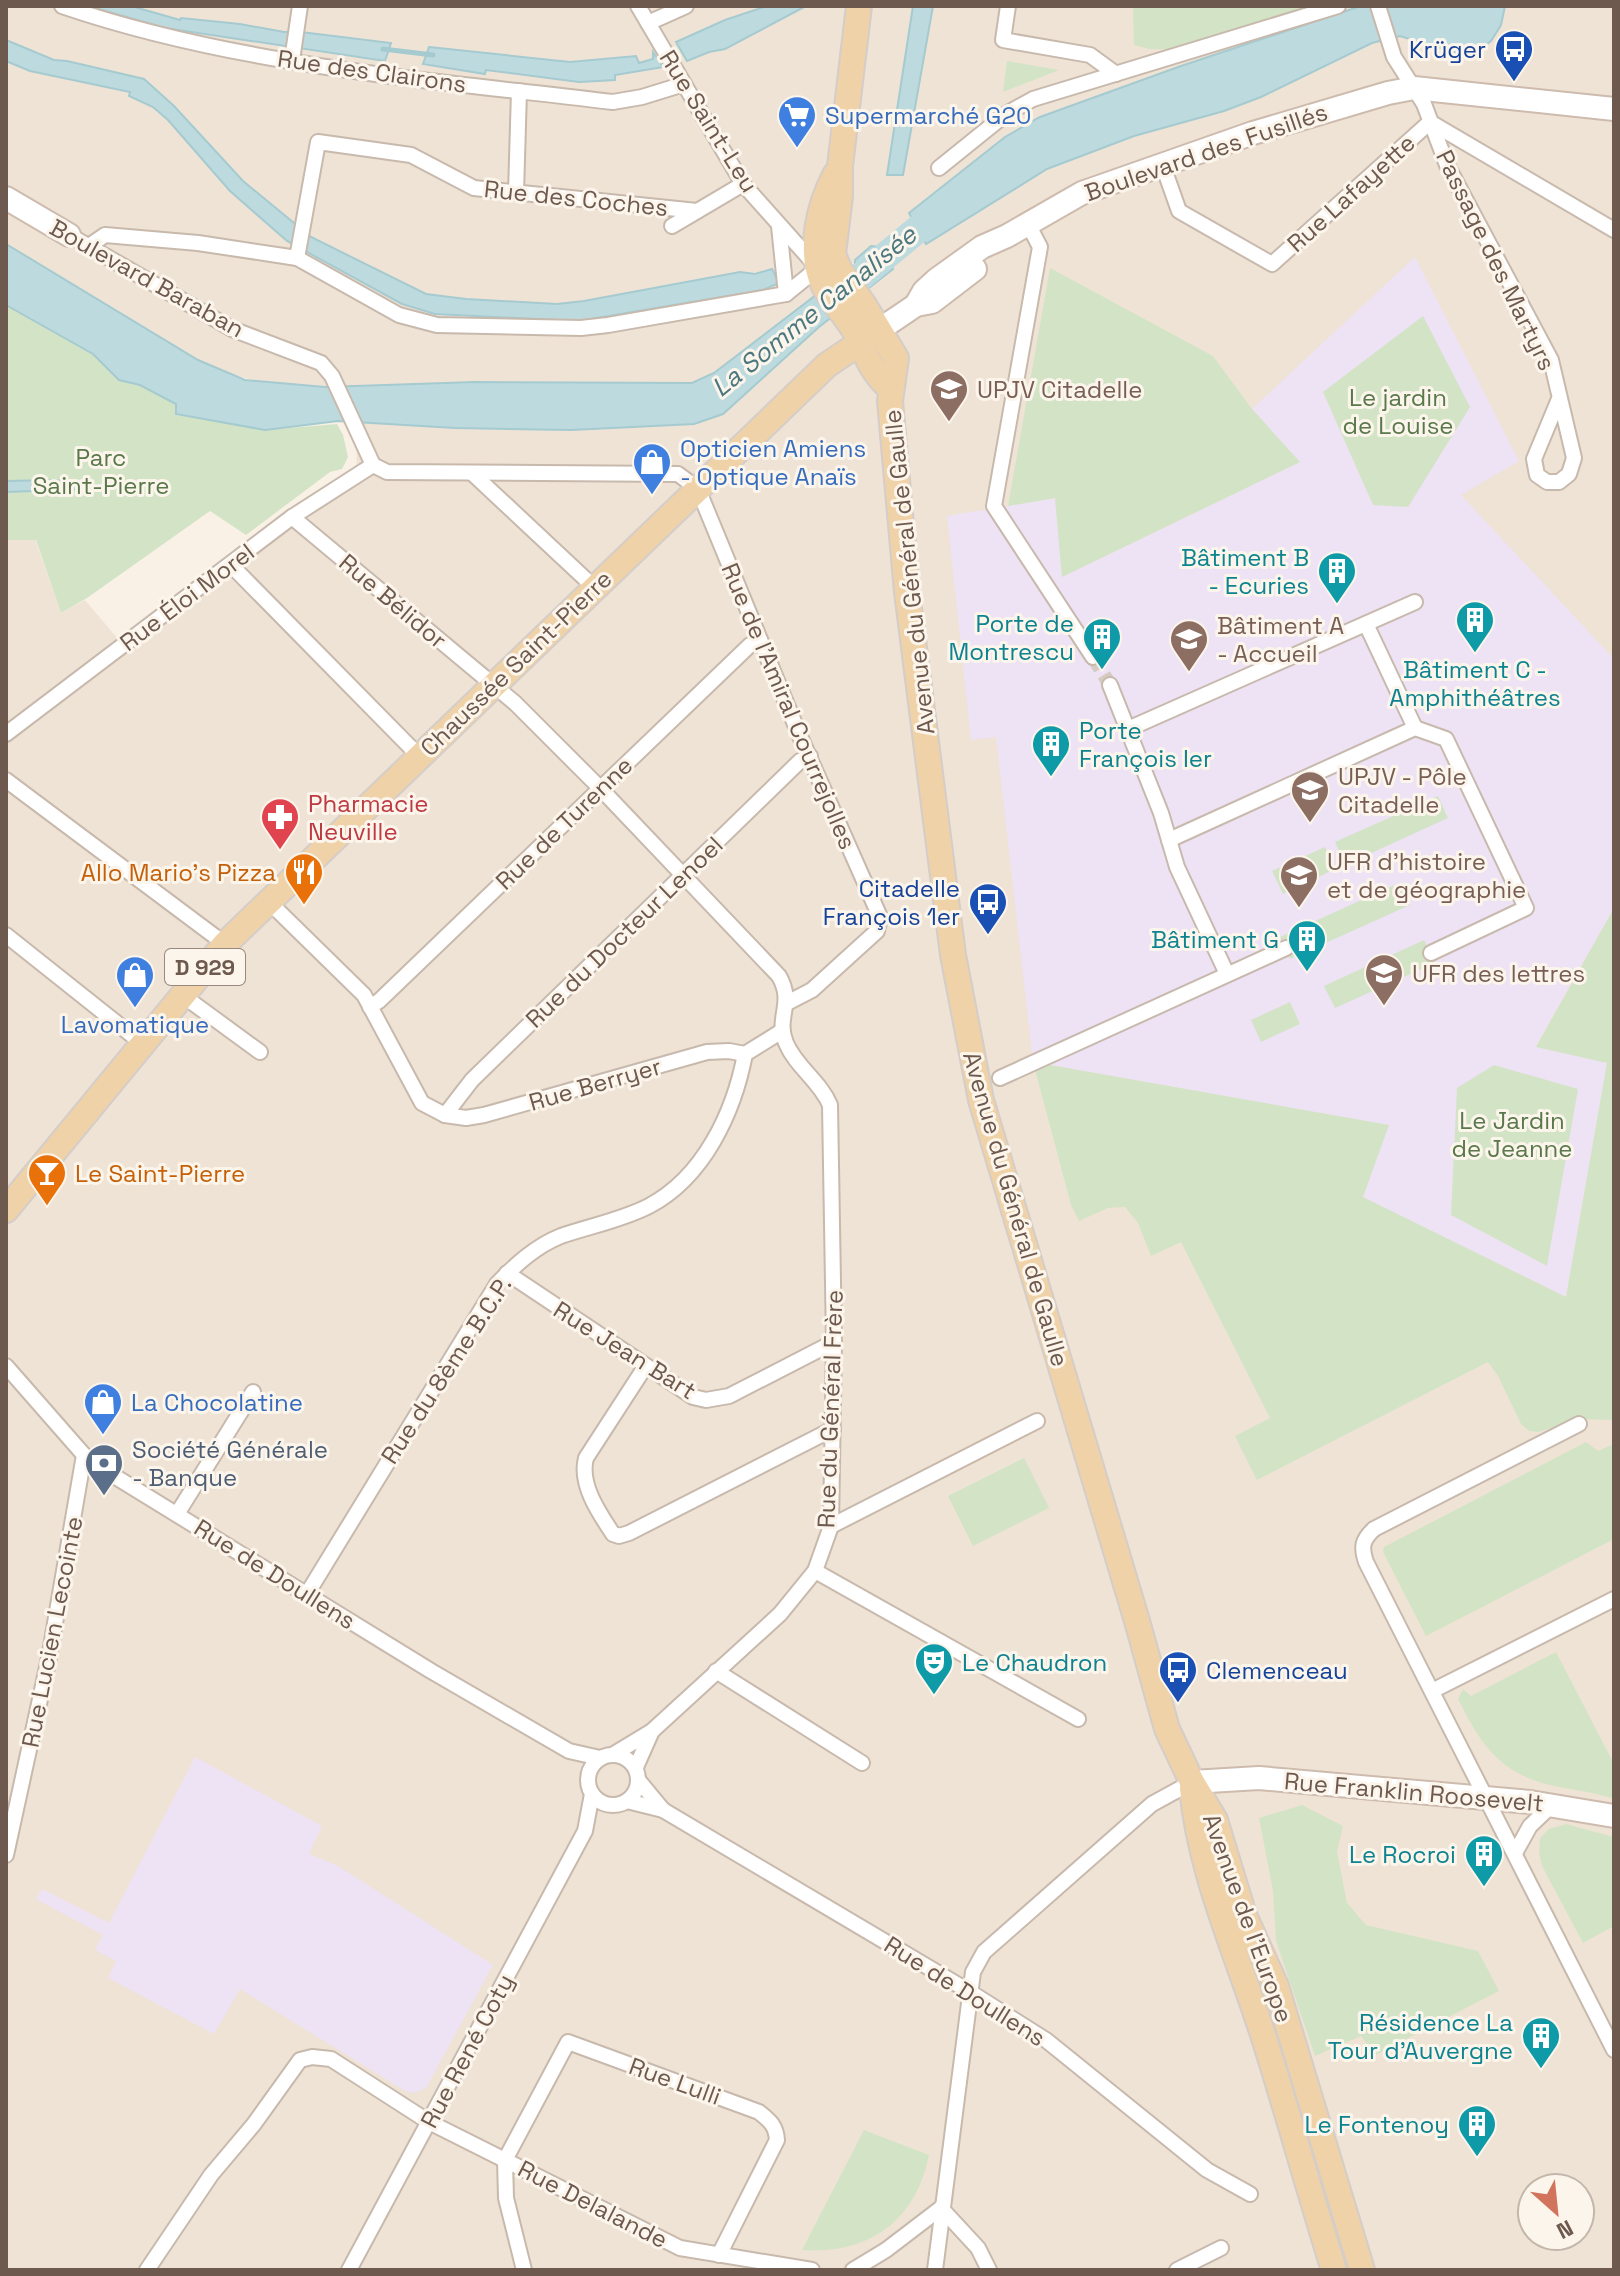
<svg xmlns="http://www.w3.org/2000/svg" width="1620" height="2276" font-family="'Space Grotesk',sans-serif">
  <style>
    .residential { fill: #efe3d5; fill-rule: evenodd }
    .education { fill: #eee2f5 }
    .green { fill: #d3e4c6 }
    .water { fill: #bddbdf; stroke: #a5cad0; stroke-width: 2 }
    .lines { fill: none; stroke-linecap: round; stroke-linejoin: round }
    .stream { stroke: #a5cad0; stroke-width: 5 }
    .river { stroke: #bddbdf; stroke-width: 28 }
    .street-tunnel { stroke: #d6cbc0; stroke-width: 14; stroke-dasharray: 14 7; stroke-linecap: butt }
    .street-casing { stroke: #c8b9ad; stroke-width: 18 }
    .secondary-casing { stroke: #cdbbae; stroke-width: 26 }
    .primary-casing { stroke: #d4cdca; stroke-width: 28 }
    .street { stroke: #fff; stroke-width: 14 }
    .secondary { stroke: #fff; stroke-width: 22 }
    .primary { stroke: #efd2a7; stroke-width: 24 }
    .labels { text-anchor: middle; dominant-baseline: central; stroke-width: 6; stroke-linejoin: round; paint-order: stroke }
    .shield { fill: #fcf5eb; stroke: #99887d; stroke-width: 2 }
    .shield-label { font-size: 22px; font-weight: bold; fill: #6e594e }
    .transit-label { font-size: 24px; fill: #164399; stroke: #fcf5eb; text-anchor: end }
    .street-label { font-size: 24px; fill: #6e594e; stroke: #fcf5eb }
    .shop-label { font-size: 24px; fill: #366cbe; stroke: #fcf5eb; text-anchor: start }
    .education-label { font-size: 24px; fill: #785e54; stroke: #fcf5eb; text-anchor: start }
    .park-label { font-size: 24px; fill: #59784b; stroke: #fcf5eb }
    .culture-label { font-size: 24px; fill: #0d838f; stroke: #fcf5eb; text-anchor: end }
    .health-label { font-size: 24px; fill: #be3a42; stroke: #fcf5eb; text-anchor: start }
    .food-label { font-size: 24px; fill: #c56008; stroke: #fcf5eb; text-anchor: end }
    .service-label { font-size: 24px; fill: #4e5e75; stroke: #fcf5eb; text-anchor: start }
    .water-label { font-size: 26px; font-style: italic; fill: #4b777f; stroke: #fcf5eb }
  </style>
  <rect width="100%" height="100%" fill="#f9f1e6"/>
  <path class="residential" d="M6 6H1614V2270H6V540L35 539 61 613 85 600 123 645 357 473 356 431 325 387 268 384 222 372 198 360 6 244ZM1532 2188H1580V2236H1532Z"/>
  <g class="education">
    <polygon points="1415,257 1519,461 1461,495 1614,659 1614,908 1536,1046 1607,1063 1566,1297 1362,1197 1389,1125 1033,1062 996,737 971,740 947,516 1055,498 1062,577 1300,462 1252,409"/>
    <polygon points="195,1757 322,1826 309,1854 338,1866 493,1965 426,2088 414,2093 405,2091 240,1989 214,2034 108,1978 116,1961 95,1950 103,1935 36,1899 42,1889 109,1923"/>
  </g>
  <g class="green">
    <polygon points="1133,6 1321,6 1184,50 1149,49 1134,45"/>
    <polygon points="1007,61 1059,70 1003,92"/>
    <polygon points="1050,268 1213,356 1252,409 1300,462 1062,577 1055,498 1008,506"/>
    <polygon points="6,305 93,354 119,380 140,385 176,404 176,414 265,430 337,424 343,435 348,457 342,469 330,472 246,535 210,511 87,598 61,613 36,540 6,540"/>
    <polygon points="1423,316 1470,407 1408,507 1373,505 1323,392"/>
    <polygon points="1438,796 1448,818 1345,865 1335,842"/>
    <polygon points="1325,847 1335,869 1283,894 1272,871"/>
    <polygon points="1399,883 1410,905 1290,959 1280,937"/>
    <polygon points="1614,908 1614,1420 1579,1419 1538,1432 1529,1431 1521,1424 1498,1376 1488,1362 1257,1480 1235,1436 1270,1418 1181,1242 1151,1256 1138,1223 1125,1207 1108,1208 1079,1221 1071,1205 1033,1062 1389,1125 1363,1197 1566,1297 1607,1063 1536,1047"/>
    <polygon points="1424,940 1435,963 1335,1008 1324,986"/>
    <polygon points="1290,1002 1300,1024 1261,1042 1251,1020"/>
    <polygon points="1494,1065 1578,1089 1547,1266 1451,1215 1457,1088"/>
    <polygon points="1586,1442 1598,1451 1614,1444 1614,1539 1426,1636 1383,1552 1384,1547"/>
    <polygon points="1024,1458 1049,1508 973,1546 948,1496"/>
    <path d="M1556 1652 1614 1764V1799C1592 1791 1568 1790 1546 1784 1497 1771 1479 1741 1458 1699L1463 1689 1471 1696Z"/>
    <polygon points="1302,1805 1343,1826 1337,1852 1347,1903 1366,1925 1478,1951 1499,1991 1375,2055 1361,2036 1315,2056 1276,1941 1273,1891 1259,1818"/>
    <polygon points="1566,1824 1614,1837 1614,1926 1583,1943 1542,1866 1539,1853 1540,1838 1549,1829"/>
    <path d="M864 2130 929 2155C916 2221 868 2255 802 2250Z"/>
  </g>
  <g class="water">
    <polygon points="88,6 131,6 180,20 181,18 240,24 284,32 301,32 391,43 385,61 165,28"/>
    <polygon points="767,6 806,6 725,49 709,52 687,61 676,42 725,20"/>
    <polygon points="913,6 933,6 903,175 887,175"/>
    <polygon points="1361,6 1505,6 1501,25 1491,41 1479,50 1463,55 1400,36 1372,43 1261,97 1224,111 1134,136 1047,169 926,244 909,213 1005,137 1040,117 1181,66"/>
    <polygon points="6,40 54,60 67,61 144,79 174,106 243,181 311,237 426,294 466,299 557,304 584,301 740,272 755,274 772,269 779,283 763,290 579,321 435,314 402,304 287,241 230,191 168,120 153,107 129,96 130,92 30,71 6,61"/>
    <polygon points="429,47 570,62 636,56 639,63 653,59 653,52 663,67 615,75 615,80 579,82 486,70 485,74 423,64"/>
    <polygon points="6,244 198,360 245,380 325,387 475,382 692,383 714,373 855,265 855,260 871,246 881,247 891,259 893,269 819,327 723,414 694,424 571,430 455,428 338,421 265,430 176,414 176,404 140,385 119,380 93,354 6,305"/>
    <polygon points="55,480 119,488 6,492 6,481"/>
  </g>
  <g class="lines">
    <polyline class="stream" points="383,49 433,55"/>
    <polyline class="river" points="859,278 947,205"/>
    <polyline class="street-tunnel" points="1093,657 1110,685"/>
    <defs>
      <g id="street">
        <path d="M62 6C238 66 430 80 613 102L642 97 684 84"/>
        <polyline points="1008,6 1003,40 1090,55 1116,74"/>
        <polyline points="1378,6 1394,57 1424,104 1447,165 1551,360 1574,458 1569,474 1559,482 1547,482 1537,475 1534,459 1559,399"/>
        <polyline points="648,23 686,6"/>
        <polyline points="292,60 300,6"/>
        <polyline points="1430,122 1614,230"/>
        <polyline points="1162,163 1179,211 1272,264 1430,122"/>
        <polyline points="939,168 1006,114 1033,99 1338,6"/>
        <polyline points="516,193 519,91"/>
        <polyline points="1027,222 1040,247 994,506 1093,657"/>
        <polyline points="672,226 743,184"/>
        <polyline points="779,226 786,294"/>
        <polyline points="69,235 232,329 321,363 332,376 373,465"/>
        <polyline points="89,246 105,235 198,243 297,258 399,315 437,325 581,328 608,325 786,294 818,268 743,184 638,6"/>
        <polyline points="297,258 318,142 411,155 474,188 697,211"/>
        <polyline points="373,465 387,472 678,474 698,489 799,734 880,917 877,931 812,990 787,1003"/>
        <polyline points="472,473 595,588"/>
        <path d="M292 517 515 703 600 788 779 976C795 1004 775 1017 786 1043 796 1067 820 1081 830 1105L834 1342 831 1526 815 1571 780 1614 652 1731 614 1754"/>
        <polyline points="231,565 419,756"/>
        <polyline points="1110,685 1161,813 1177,867 1227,974"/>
        <polyline points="1415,728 1446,739 1526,908 1431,953"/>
        <polyline points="1128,729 1415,602"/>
        <polyline points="6,734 292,517 373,465"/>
        <polyline points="6,780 225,944"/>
        <polyline points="1169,840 1415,728 1366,624"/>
        <polyline points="268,901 364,995 422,1103 445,1115 466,1118 484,1115 707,1052 729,1051 745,1054"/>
        <polyline points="6,935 143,1044"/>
        <polyline points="182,995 260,1052"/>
        <polyline points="370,1007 379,1001 750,645 760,641"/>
        <polyline points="1000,1078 1286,948"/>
        <polyline points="445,1115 472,1080 800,761 810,756"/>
        <polyline points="507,1273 693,1397 706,1400 729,1396 834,1342"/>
        <polyline points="6,1366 84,1455 106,1471 431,1671 569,1751 600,1758"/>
        <path d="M645 1367 586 1458C579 1484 599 1513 613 1534L619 1536 629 1533 833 1429"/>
        <path d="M1579 1424 1374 1529C1362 1540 1361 1547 1366 1562L1614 2050"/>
        <polyline points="177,1514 253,1392"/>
        <polyline points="831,1526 1037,1421"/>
        <polyline points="815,1571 1078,1719"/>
        <path d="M307 1594 497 1284C516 1264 536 1246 561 1236 590 1226 622 1220 649 1206 704 1177 734 1112 745 1054L782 1031"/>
        <polyline points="716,1671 862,1763"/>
        <polyline points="1432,1691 1614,1599"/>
        <circle cx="613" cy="1780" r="25"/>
        <polyline points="636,1767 652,1731"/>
        <polyline points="639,1781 663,1810"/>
        <polyline points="627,1801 663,1810 970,1992 1046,2040 1207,2170 1250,2194"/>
        <polyline points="1515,1853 1530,1826 1552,1805"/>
        <polyline points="6,1855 49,1658 84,1455"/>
        <polyline points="941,2208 978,2248 989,2270"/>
        <polyline points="147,2270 211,2175 254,2124 300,2060 312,2057 331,2059 429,2122 680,2248 812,2270"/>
        <polyline points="349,2270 585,1831 592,1794"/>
        <path d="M524 2270 506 2198 505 2160 568 2042 759 2112C769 2120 776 2125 777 2140L719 2255"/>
        <polyline points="853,2270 886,2250 941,2208"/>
        <polyline points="935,2270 973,1972 984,1952 1152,1804 1192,1782"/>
        <polyline points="1177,2270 1221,2248"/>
      </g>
      <g id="secondary">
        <polyline points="6,198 69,235"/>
        <polyline points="916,305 924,291 936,280 982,247 1007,236 1082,193 1253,133 1388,93 1414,88 1614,109"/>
        <polyline points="879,330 916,305 932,302 975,269"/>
        <polyline points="1192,1782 1259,1778 1530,1802 1614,1816"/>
      </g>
      <g id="primary">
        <polyline points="859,6 840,166 840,196 833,254 840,271 864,305 896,358 890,401 907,592 953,955 981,1100 1137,1621 1167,1729 1192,1782 1215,1820 1244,1915 1276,1986 1362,2270"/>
        <path d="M835 175C819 205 808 251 823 284 830 300 845 314 854 330 864 350 872 374 890 388"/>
        <polyline points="6,1210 225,944 827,365 879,330"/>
        <path d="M1192 1788C1200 1875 1239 1958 1265 2041 1289 2117 1310 2194 1334 2270"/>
      </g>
    </defs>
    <use href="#street" class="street-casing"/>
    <use href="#secondary" class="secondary-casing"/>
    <use href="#primary" class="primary-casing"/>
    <use href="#street" class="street"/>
    <use href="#secondary" class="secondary"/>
    <use href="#primary" class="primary"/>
  </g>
  <defs>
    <symbol id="bus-pin" viewBox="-11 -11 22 30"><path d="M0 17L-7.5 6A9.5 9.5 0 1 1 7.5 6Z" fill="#1a4fb4" stroke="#fcf5eb"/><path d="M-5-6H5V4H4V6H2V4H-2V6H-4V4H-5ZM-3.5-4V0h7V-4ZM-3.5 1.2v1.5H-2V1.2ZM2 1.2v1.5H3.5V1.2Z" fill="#fff"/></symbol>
    <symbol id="supermarket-pin" viewBox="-11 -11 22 30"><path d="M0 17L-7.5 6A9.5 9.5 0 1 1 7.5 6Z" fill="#3f7fe0" stroke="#fcf5eb"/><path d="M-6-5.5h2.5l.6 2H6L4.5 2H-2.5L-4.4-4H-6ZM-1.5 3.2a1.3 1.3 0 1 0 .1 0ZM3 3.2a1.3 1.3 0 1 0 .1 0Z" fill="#fff"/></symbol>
    <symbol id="university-pin" viewBox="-11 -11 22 30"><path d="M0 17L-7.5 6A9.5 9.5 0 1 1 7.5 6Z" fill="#8d6e63" stroke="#fcf5eb"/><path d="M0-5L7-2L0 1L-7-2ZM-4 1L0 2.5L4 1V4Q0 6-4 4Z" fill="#fff"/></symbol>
    <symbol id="shop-pin" viewBox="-11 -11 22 30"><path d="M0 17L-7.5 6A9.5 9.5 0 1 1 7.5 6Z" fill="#3f7fe0" stroke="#fcf5eb"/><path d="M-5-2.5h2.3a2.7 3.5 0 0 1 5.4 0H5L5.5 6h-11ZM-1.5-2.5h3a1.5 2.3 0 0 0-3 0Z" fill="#fff"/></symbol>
    <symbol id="building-pin" viewBox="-11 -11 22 30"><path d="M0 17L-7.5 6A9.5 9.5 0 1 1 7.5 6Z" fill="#0f9aa8" stroke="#fcf5eb"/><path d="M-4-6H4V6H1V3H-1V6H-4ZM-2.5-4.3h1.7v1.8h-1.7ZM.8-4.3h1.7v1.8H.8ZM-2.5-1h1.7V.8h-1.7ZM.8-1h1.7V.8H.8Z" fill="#fff"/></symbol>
    <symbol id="pharmacy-pin" viewBox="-11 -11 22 30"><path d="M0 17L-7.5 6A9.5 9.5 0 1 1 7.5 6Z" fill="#e0444e" stroke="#fcf5eb"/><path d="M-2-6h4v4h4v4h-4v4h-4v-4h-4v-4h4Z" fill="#fff"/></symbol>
    <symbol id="restaurant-pin" viewBox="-11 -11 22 30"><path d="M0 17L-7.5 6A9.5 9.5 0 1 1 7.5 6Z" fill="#e8710a" stroke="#fcf5eb"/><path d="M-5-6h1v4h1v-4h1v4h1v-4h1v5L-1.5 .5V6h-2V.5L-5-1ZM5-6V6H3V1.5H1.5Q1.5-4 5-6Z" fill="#fff"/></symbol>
    <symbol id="bar-pin" viewBox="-11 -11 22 30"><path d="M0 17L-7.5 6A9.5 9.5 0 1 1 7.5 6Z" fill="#e8710a" stroke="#fcf5eb"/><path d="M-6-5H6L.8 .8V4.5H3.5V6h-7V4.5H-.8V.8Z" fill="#fff"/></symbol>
    <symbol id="bank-pin" viewBox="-11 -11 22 30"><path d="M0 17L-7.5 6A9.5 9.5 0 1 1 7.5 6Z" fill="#5c6f8a" stroke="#fcf5eb"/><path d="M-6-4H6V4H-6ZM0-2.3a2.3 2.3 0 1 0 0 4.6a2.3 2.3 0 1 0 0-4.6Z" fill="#fff"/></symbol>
    <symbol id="theatre-pin" viewBox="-11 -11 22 30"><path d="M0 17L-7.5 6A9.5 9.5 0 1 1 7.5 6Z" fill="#0f9aa8" stroke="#fcf5eb"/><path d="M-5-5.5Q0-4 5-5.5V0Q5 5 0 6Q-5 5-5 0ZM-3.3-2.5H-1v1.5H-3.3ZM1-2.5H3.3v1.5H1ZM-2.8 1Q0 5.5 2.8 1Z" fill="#fff"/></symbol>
  </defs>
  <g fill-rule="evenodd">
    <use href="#bus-pin" x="1492" y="27" width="44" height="60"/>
    <use href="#supermarket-pin" x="775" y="93" width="44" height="60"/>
    <use href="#university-pin" x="927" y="367" width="44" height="60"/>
    <use href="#shop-pin" x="630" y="440" width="44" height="60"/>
    <use href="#building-pin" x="1315" y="549" width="44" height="60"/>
    <use href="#building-pin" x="1453" y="598" width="44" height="60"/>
    <use href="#building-pin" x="1080" y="615" width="44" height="60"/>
    <use href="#university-pin" x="1167" y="617" width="44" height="60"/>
    <use href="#building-pin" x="1029" y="722" width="44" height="60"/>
    <use href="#university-pin" x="1288" y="768" width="44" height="60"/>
    <use href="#pharmacy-pin" x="258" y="795" width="44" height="60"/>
    <use href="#restaurant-pin" x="282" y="850" width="44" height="60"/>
    <use href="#university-pin" x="1277" y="853" width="44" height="60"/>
    <use href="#bus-pin" x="966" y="880" width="44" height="60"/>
    <use href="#building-pin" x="1285" y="917" width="44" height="60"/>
    <use href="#university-pin" x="1362" y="951" width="44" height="60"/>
    <use href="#shop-pin" x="113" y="953" width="44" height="60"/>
    <use href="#bar-pin" x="25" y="1151" width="44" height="60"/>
    <use href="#shop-pin" x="81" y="1380" width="44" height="60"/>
    <use href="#bank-pin" x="82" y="1441" width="44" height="60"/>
    <use href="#theatre-pin" x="912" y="1640" width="44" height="60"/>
    <use href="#bus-pin" x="1156" y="1648" width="44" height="60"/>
    <use href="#building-pin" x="1462" y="1832" width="44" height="60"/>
    <use href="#building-pin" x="1519" y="2014" width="44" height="60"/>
    <use href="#building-pin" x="1455" y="2102" width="44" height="60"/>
  </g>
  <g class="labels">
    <rect class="shield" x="165" y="949" width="80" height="36" rx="6"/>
    <g class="shield-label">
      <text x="205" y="967">D 929</text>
    </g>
    <g class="transit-label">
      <text x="1486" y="49">Krüger</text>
      <text x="960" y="888">Citadelle<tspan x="960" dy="28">François 1er</tspan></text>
      <text x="1206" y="1670" text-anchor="start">Clemenceau</text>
    </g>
    <g class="street-label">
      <text transform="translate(372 71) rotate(8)">Rue des Clairons</text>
      <text transform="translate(709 121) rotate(58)">Rue Saint-Leu</text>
      <text transform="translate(1206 152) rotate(-19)">Boulevard des Fusillés</text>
      <text transform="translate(1351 193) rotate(-42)">Rue Lafayette</text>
      <text transform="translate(576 198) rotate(6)">Rue des Coches</text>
      <text transform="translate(1496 260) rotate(64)">Passage des Martyrs</text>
      <text transform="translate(147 278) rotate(29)">Boulevard Baraban</text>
      <text transform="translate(909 572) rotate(-96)">Avenue du Général de Gaulle</text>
      <text transform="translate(187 597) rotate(-37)">Rue Éloi Morel</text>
      <text transform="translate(393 601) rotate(40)">Rue Bélidor</text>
      <text transform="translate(516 663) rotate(-44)">Chaussée Saint-Pierre</text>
      <text transform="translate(789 706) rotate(67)">Rue de l'Amiral Courrejolles</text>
      <text transform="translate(564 823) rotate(-44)">Rue de Turenne</text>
      <text transform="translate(624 932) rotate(-44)">Rue du Docteur Lenoel</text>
      <text transform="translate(595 1084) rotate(-16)">Rue Berryer</text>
      <text transform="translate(1016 1209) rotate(74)">Avenue du Général de Gaulle</text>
      <text transform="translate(625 1350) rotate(32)">Rue Jean Bart</text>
      <text transform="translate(446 1370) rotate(-57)">Rue du 8ème B.C.P.</text>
      <text transform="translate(830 1409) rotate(-88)">Rue du Général Frère</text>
      <text transform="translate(275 1574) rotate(32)">Rue de Doullens</text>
      <text transform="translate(52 1632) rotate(-79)">Rue Lucien Lecointe</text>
      <text transform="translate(1414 1792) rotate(5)">Rue Franklin Roosevelt</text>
      <text transform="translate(1248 1918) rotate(70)">Avenue de l'Europe</text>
      <text transform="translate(965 1991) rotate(32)">Rue de Doullens</text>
      <text transform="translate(467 2051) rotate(-62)">Rue René Coty</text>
      <text transform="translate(675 2081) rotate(20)">Rue Lulli</text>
      <text transform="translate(593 2204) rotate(27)">Rue Delalande</text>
    </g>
    <g class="shop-label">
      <text x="825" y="115">Supermarché G20</text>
      <text x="680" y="448">Opticien Amiens<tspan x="680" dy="28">- Optique Anaïs</tspan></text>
      <text x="135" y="1024" text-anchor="middle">Lavomatique</text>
      <text x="131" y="1402">La Chocolatine</text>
    </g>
    <g class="education-label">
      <text x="977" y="389">UPJV Citadelle</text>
      <text x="1217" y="625">Bâtiment A<tspan x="1217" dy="28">- Accueil</tspan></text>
      <text x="1338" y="776">UPJV - Pôle<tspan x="1338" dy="28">Citadelle</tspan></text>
      <text x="1327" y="861">UFR d'histoire<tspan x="1327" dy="28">et de géographie</tspan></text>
      <text x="1412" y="973">UFR des lettres</text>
    </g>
    <g class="park-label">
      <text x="1398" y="397">Le jardin<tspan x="1398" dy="28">de Louise</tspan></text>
      <text x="101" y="457">Parc<tspan x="101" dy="28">Saint-Pierre</tspan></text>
      <text x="1512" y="1120">Le Jardin<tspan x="1512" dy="28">de Jeanne</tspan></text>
    </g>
    <g class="culture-label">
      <text x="1309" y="557">Bâtiment B<tspan x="1309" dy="28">- Ecuries</tspan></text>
      <text x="1074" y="623">Porte de<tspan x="1074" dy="28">Montrescu</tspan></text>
      <text x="1475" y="669" text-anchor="middle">Bâtiment C -<tspan x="1475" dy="28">Amphithéâtres</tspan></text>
      <text x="1079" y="730" text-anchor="start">Porte<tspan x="1079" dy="28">François Ier</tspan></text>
      <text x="1279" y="939">Bâtiment G</text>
      <text x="962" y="1662" text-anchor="start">Le Chaudron</text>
      <text x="1456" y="1854">Le Rocroi</text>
      <text x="1513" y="2022">Résidence La<tspan x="1513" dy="28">Tour d'Auvergne</tspan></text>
      <text x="1449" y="2124">Le Fontenoy</text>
    </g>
    <g class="health-label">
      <text x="308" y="803">Pharmacie<tspan x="308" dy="28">Neuville</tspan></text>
    </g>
    <g class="food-label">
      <text x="276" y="872">Allo Mario's Pizza</text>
      <text x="75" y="1173" text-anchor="start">Le Saint-Pierre</text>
    </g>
    <g class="service-label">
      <text x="132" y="1449">Société Générale<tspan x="132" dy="28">- Banque</tspan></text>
    </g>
    <g class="water-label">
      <text transform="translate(814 311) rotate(-39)">La Somme Canalisée</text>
    </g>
  </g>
  <rect width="1620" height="2276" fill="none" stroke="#6e594e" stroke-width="16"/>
  <g transform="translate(1556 2212) rotate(153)"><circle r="38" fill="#fcf5eb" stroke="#c3b7ac" stroke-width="2"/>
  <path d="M0-6L14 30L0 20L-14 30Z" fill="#d2735b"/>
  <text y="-12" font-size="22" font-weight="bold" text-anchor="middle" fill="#6e594e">N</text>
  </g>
</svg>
